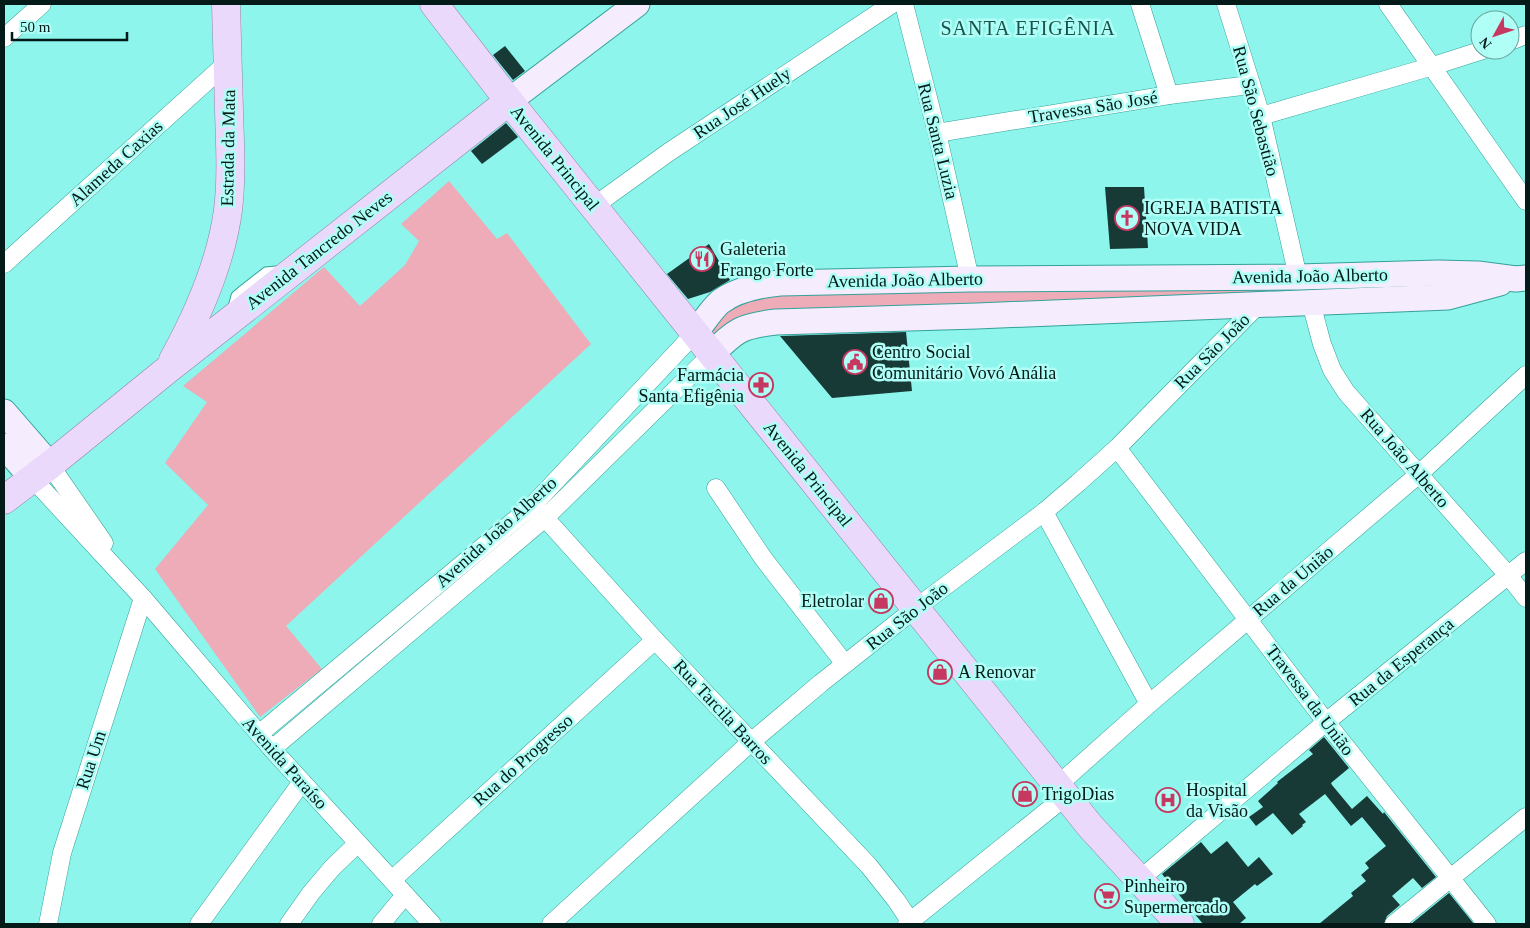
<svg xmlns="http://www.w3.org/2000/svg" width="1530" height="928" font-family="'Times New Roman',serif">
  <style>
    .green { fill: #edacb7 }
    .building { fill: #173a37 }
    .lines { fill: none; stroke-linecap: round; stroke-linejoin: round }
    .lane-casing { stroke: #33a29a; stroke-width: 11 }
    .street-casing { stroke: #33a29a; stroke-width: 19 }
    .secondary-casing { stroke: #33a29a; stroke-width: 27 }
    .primary-casing { stroke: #9185ab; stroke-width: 29 }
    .lane { stroke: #fff; stroke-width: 9 }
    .street { stroke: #fff; stroke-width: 18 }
    .secondary { stroke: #f5ecfe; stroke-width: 25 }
    .primary { stroke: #ebd9fc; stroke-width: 28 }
    .labels { text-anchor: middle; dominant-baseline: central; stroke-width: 5; stroke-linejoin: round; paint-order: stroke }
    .street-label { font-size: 18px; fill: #031a18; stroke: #affff7 }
    .poi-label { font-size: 18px; fill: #031a18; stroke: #affff7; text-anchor: start }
    .quarter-label { font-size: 20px; letter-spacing: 1px; fill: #18524d; stroke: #affff7 }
  </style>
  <rect width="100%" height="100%" fill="#8df5ec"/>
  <g class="green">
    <polygon points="449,181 497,239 507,233 591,344 286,626 322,669 260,717 155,569 208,505 165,463 207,402 183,386 324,267 360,306 405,265 419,241 401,224"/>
    <polygon points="1491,280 1444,290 964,311 715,340 705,329 727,307 761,293"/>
  </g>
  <g class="building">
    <polygon points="505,46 525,71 513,80 493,55"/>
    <polygon points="506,123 518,137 482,164 471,151"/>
    <polygon points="1105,187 1144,187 1148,248 1110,249"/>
    <polygon points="709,244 730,280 710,292 688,299 667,274"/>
    <polygon points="906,332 912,391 832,398 780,336"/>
    <polygon points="1324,737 1349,768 1331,783 1332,785 1352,809 1367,796 1383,814 1384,812 1436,877 1422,888 1413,878 1392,896 1400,905 1387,916 1384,924 1319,924 1353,896 1351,893 1366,881 1361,875 1369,868 1365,863 1386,846 1362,817 1351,826 1325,794 1299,814 1306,822 1302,825 1303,826 1292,835 1273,813 1256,826 1249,817 1263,807 1258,801 1278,783 1277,782 1313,754 1309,750"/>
    <polygon points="1227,841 1248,867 1259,857 1273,874 1257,886 1255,884 1233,902 1246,918 1239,924 1203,924 1162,874 1201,842 1211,854"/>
    <polygon points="1449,893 1474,924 1411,924"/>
  </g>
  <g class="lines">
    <defs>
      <polyline id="lane" points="232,311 236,296 243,290 266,272 276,271 279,273"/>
      <g id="street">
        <polyline points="904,4 937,133 970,279"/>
        <polyline points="1140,4 1169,95"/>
        <polyline points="1226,4 1261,116 1298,277"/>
        <polyline points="1388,4 1526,201"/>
        <polyline points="4,38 42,4"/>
        <polyline points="1510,41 1526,35"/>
        <polyline points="1261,116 1433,66 1483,50"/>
        <polyline points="937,133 1169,95 1250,85"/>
        <polyline points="594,206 669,152 892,4"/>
        <polyline points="4,264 228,62"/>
        <polyline points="1311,303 1322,344 1332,370 1346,392 1508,575 1526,598"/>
        <polyline points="1117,448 1326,722 1487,924"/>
        <polyline points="50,465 104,543"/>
        <polyline points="33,479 143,598 272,749 432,924"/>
        <polyline points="716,488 763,558 845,664"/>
        <polyline points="537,509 655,640 869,866 896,900 912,924"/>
        <polyline points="1044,512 1149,704"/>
        <polyline points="259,734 533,505 695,333"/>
        <polyline points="272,749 545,518 712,354"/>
        <polyline points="1058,785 1149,704 1419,474 1526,375"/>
        <polyline points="392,880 655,640"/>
        <polyline points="1139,880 1326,722 1526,561"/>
        <polyline points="48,924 62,853 143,598"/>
        <polyline points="199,924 302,782"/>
        <polyline points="289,924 311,893 332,868 358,843"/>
        <polyline points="381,924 405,895"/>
        <polyline points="551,924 751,742 821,683 916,608 1044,512 1078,483 1117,448 1259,304"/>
        <polyline points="907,924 1066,796"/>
        <polyline points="1394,924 1526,817"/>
      </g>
      <g id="secondary">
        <polyline points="509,101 637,4"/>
        <path d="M695 333C703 323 711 310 720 302 737 289 760 285 780 283L970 279 1298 277 1438 273 1478 274 1516 279 1526 278"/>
        <path d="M712 354C736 330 741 326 776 322L977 316 1448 297 1500 283"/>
        <polyline points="4,412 50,465"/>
        <polyline points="4,446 33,479"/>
      </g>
      <g id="primary">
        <polyline points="434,4 509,101 1090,826 1180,924"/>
        <path d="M173 360C199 313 221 263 228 210 232 177 230 144 229 111 228 75 227 39 226 4"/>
        <polyline points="4,500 50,465 167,370 509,101"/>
      </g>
    </defs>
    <use href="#lane" class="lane-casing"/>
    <use href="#street" class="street-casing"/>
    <use href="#secondary" class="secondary-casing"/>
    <use href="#primary" class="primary-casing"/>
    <use href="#lane" class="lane"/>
    <use href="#street" class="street"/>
    <use href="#secondary" class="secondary"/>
    <use href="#primary" class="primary"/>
  </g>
  <defs>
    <symbol id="church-ring" viewBox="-11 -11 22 22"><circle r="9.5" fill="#affff7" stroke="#c73861" stroke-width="1.5"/><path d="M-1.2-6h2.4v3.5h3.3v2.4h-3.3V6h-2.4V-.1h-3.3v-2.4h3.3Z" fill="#c73861"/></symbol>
    <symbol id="restaurant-ring" viewBox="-11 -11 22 22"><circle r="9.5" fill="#affff7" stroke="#c73861" stroke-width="1.5"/><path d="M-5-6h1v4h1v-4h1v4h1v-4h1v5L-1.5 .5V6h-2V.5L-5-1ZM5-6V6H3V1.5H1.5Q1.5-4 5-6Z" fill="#c73861"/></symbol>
    <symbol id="civic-ring" viewBox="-11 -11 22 22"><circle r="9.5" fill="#affff7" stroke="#c73861" stroke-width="1.5"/><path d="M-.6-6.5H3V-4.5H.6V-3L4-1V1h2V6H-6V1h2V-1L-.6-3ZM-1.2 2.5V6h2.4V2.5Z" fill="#c73861"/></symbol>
    <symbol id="pharmacy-ring" viewBox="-11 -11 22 22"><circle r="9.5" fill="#affff7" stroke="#c73861" stroke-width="1.5"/><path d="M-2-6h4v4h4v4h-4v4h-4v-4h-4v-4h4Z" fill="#c73861"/></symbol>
    <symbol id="shop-ring" viewBox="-11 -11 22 22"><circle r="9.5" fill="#affff7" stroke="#c73861" stroke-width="1.5"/><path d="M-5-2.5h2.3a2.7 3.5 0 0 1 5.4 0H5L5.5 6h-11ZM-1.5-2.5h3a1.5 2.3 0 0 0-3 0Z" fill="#c73861"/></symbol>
    <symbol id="hospital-ring" viewBox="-11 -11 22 22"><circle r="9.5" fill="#affff7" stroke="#c73861" stroke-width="1.5"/><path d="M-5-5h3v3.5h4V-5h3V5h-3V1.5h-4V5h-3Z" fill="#c73861"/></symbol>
    <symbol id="supermarket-ring" viewBox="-11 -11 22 22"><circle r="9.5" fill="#affff7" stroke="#c73861" stroke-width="1.5"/><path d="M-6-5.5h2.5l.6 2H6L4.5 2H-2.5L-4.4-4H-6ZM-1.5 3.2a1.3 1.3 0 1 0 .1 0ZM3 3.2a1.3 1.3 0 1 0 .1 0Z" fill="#c73861"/></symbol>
  </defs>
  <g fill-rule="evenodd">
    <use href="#church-ring" x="1113" y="204" width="28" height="28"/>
    <use href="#restaurant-ring" x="688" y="245" width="28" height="28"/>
    <use href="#civic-ring" x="841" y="348" width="28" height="28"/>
    <use href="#pharmacy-ring" x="747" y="371" width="28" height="28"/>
    <use href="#shop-ring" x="867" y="587" width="28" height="28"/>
    <use href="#shop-ring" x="926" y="658" width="28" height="28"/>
    <use href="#shop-ring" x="1011" y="780" width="28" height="28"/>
    <use href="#hospital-ring" x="1154" y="786" width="28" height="28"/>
    <use href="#supermarket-ring" x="1093" y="882" width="28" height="28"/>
  </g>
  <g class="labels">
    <g class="street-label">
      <text transform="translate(742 103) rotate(-34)">Rua José Huely</text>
      <text transform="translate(1093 107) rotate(-9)">Travessa São José</text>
      <text transform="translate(1256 111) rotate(75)">Rua São Sebastião</text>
      <text transform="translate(938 141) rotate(76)">Rua Santa Luzia</text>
      <text transform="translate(228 148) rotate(-89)">Estrada da Mata</text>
      <text transform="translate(555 158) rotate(51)">Avenida Principal</text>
      <text transform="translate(116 163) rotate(-42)">Alameda Caxias</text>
      <text transform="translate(319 250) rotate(-38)">Avenida Tancredo Neves</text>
      <text transform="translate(1310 276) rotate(-1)">Avenida João Alberto</text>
      <text transform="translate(905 280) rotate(-1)">Avenida João Alberto</text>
      <text transform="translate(1212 351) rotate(-45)">Rua São João</text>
      <text transform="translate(1405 458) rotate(49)">Rua João Alberto</text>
      <text transform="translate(808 474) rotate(51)">Avenida Principal</text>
      <text transform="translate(496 532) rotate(-42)">Avenida João Alberto</text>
      <text transform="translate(1293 581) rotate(-40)">Rua da União</text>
      <text transform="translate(907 616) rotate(-38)">Rua São João</text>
      <text transform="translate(1401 662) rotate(-39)">Rua da Esperança</text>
      <text transform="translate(1310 700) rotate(53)">Travessa da União</text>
      <text transform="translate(723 712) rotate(47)">Rua Tarcila Barros</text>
      <text transform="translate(91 760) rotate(-72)">Rua Um</text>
      <text transform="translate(523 760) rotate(-42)">Rua do Progresso</text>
      <text transform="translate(285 763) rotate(48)">Avenida Paraíso</text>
    </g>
    <g class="poi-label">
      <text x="1144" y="208">IGREJA BATISTA<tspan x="1144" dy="21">NOVA VIDA</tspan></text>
      <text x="720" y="249">Galeteria<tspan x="720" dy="21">Frango Forte</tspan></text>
      <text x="872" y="352">Centro Social<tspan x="872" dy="21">Comunitário Vovó Anália</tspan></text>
      <text x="744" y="375" text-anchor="end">Farmácia<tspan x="744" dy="21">Santa Efigênia</tspan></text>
      <text x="864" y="601" text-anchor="end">Eletrolar</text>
      <text x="958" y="672">A Renovar</text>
      <text x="1186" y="790">Hospital<tspan x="1186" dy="21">da Visão</tspan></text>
      <text x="1042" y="794">TrigoDias</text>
      <text x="1124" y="886">Pinheiro<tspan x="1124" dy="21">Supermercado</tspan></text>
    </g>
    <g class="quarter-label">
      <text x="1028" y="28">SANTA EFIGÊNIA</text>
    </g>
  </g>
  <rect width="1530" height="928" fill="none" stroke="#031a18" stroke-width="10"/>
  <g transform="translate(1495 35) rotate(230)"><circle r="24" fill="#affff7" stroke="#6aa39e"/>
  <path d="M0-4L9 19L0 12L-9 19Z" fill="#c73861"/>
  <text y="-8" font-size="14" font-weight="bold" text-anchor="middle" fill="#031a18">N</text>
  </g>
  <path d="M12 32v8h115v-8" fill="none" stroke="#031a18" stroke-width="2.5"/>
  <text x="20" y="32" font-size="15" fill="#031a18" stroke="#affff7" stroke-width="4" paint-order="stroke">50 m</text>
</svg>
